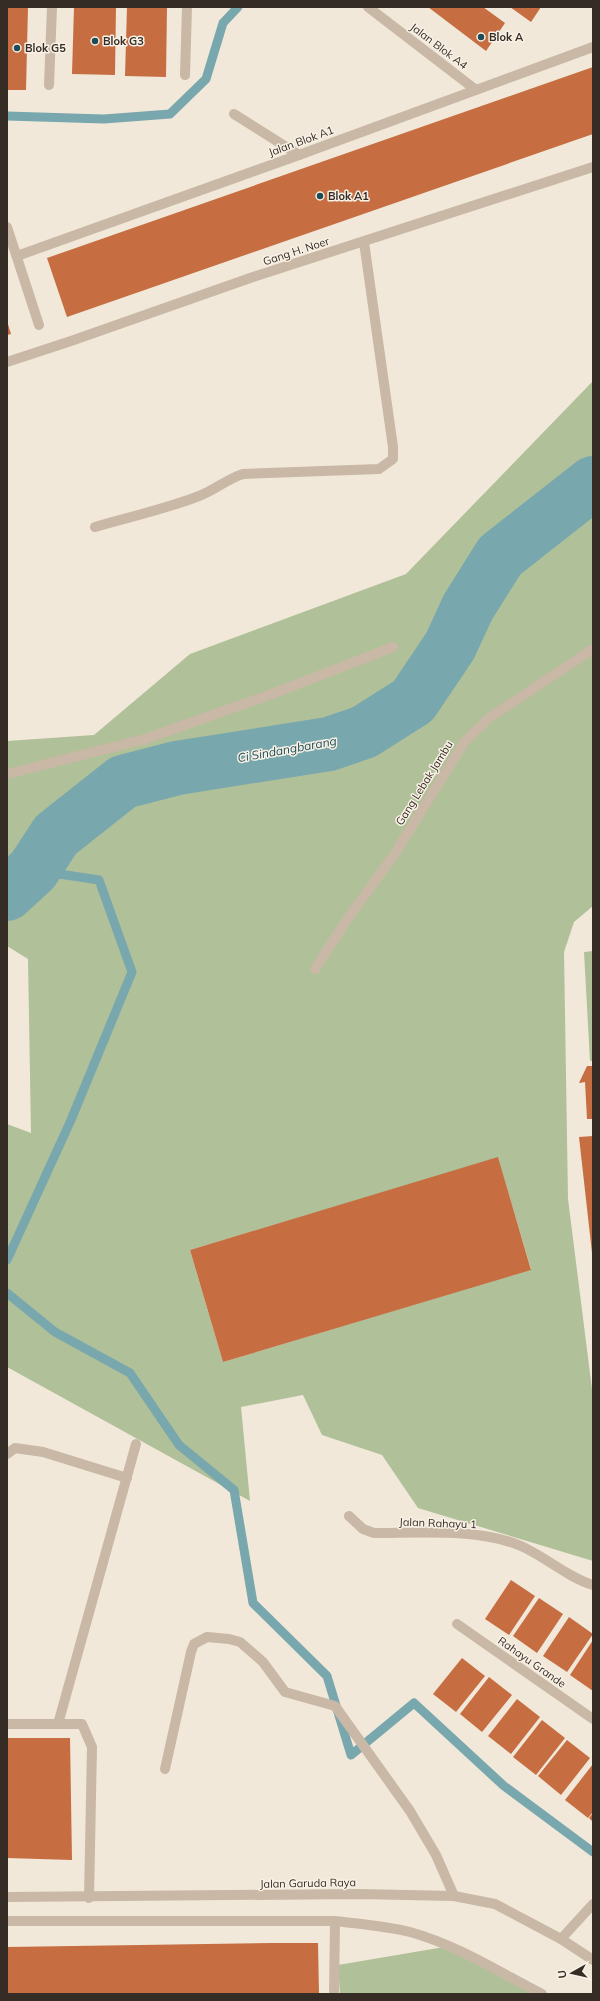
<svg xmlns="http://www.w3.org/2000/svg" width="600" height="2001" font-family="Mulish,sans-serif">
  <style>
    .green { fill: #b0c099; fill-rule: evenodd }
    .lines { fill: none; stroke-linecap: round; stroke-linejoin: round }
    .stream { stroke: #78a7ae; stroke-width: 9 }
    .river { stroke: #78a7ae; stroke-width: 54 }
    .building { fill: #c66d42 }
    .street { stroke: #c9b8a5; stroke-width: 10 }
    .poi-dot { fill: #1c4d56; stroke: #f9f1e5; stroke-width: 1.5 }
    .labels { text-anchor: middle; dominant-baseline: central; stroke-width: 3; stroke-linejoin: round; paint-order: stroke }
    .poi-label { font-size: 11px; font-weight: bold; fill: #352c26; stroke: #f9f1e5; text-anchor: start }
    .street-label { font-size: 11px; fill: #352c26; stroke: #f9f1e5 }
    .water-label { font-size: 12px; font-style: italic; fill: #1c4d56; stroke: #f9f1e5 }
  </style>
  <rect width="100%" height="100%" fill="#f1e8d9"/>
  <g class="green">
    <path d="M593 381V906L574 922 564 952 568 1199 593 1397V1561L418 1508 382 1455 322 1435 303 1395 241 1407 250 1501 7 1367V1124L31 1133 28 959 7 946V741L94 735 190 654 406 574ZM498 1158 531 1269 223 1362 190 1250Z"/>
    <polygon points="593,951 593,1061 590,1061 584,952"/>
    <polygon points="450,1946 542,1994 340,1994 338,1965"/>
  </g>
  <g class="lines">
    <g class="stream">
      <polyline points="7,116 104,119 170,114 206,79 223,23 238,7"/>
      <polyline points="7,1260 71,1120 132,972 99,880 33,870"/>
      <polyline points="7,1293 55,1332 130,1373 179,1445 234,1490 253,1603 327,1676 351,1755 414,1703 504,1786 593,1852"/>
    </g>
    <polyline class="river" points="7,894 33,870 56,835 123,782 177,768 329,744 364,732 413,701 450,646 468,607 500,556 593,483"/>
  </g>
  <g class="building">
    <polygon points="7,7 28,7 26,90 7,90"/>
    <polygon points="74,7 116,7 115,75 72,74"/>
    <polygon points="127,7 167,7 166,77 125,76"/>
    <polygon points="428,7 483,7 505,23 486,51"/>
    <polygon points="510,7 541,7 531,22"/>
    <polygon points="593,67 593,134 67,317 47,258"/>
    <polygon points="7,321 11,334 7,335"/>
    <polygon points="587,1066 593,1066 593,1119 587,1119 585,1082 579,1083"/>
    <polygon points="593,1136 593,1253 592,1253 579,1137"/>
    <polygon points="498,1157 531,1270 223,1362 190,1250"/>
    <polygon points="511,1580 535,1596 509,1635 485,1619"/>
    <polygon points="539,1598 563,1614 537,1653 513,1636"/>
    <polygon points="569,1617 593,1634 567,1672 543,1656"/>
    <polygon points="593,1640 593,1691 570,1675"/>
    <polygon points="462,1658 485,1676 456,1712 433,1694"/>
    <polygon points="489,1677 512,1695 482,1732 460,1714"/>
    <polygon points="517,1699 540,1717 511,1754 488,1736"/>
    <polygon points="542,1720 565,1738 536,1775 513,1757"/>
    <polygon points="7,1738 70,1738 72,1860 7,1858"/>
    <polygon points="567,1740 590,1758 561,1795 538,1776"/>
    <polygon points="593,1764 593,1812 588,1818 565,1800"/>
    <polygon points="593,1813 593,1822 589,1818"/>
    <polygon points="271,1943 318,1943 319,1994 7,1994 7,1947"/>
  </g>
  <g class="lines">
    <g class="street">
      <polyline points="368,7 476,90"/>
      <polyline points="185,75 187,7"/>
      <polyline points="49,85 52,7"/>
      <polyline points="234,114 299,155"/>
      <polyline points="7,227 39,325"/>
      <polyline points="17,256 299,155 593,47"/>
      <polyline points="7,362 71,341 253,277 593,167"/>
      <path d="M95 527C129 517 166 509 199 496 215 490 227 479 243 474L379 469 393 459V447L364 242"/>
      <polyline points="7,774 145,739 272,694 393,647"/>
      <polyline points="315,969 348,918 394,855 465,741 489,718 593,649"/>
      <polyline points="7,1454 15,1448 43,1452 127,1478"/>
      <path d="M349 1516 363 1529 374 1533C419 1533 479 1528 521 1546 546 1557 567 1577 593 1585"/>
      <polyline points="457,1624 593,1719"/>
      <polyline points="7,1724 82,1724 92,1747 89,1898"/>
      <polyline points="58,1724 136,1444"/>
      <polyline points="165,1769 191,1652 194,1644 207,1637 229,1639 240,1642 263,1662 285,1692 335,1706 410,1811 436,1855 454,1896"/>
      <polyline points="7,1897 358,1894 454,1896 495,1904 561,1939 593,1960"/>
      <path d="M7 1921H335C359 1924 386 1926 410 1932 457 1945 499 1972 542 1994"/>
      <polyline points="561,1939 593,1904"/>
      <polyline points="334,1994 335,1921"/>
    </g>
  </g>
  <g class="poi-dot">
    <circle cx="481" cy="37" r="4"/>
    <circle cx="95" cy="41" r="4"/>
    <circle cx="17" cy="48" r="4"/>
    <circle cx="320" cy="196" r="4"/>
  </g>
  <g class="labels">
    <g class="poi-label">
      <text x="489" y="37">Blok A</text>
      <text x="103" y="41">Blok G3</text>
      <text x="25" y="48">Blok G5</text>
      <text x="328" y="196">Blok A1</text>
    </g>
    <g class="street-label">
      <text transform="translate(439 46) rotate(37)">Jalan Blok A4</text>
      <text transform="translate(301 141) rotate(-20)">Jalan Blok A1</text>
      <text transform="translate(296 251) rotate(-18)">Gang H. Noer</text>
      <text transform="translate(424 783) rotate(-58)">Gang Lebak Jambu</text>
      <text transform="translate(438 1523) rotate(2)">Jalan Rahayu 1</text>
      <text transform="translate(532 1662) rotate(35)">Rahayu Grande</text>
      <text transform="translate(308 1883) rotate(-1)">Jalan Garuda Raya</text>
    </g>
    <g class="water-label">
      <text transform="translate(287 749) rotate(-10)">Ci Sindangbarang</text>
    </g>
  </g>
  <rect width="600" height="2001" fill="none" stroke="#352c26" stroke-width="16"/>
  <g transform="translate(572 1973) rotate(262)" stroke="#f9f1e5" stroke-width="3" paint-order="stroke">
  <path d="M0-3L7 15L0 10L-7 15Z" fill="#352c26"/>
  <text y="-6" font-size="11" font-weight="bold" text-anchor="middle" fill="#352c26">U</text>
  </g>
</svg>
